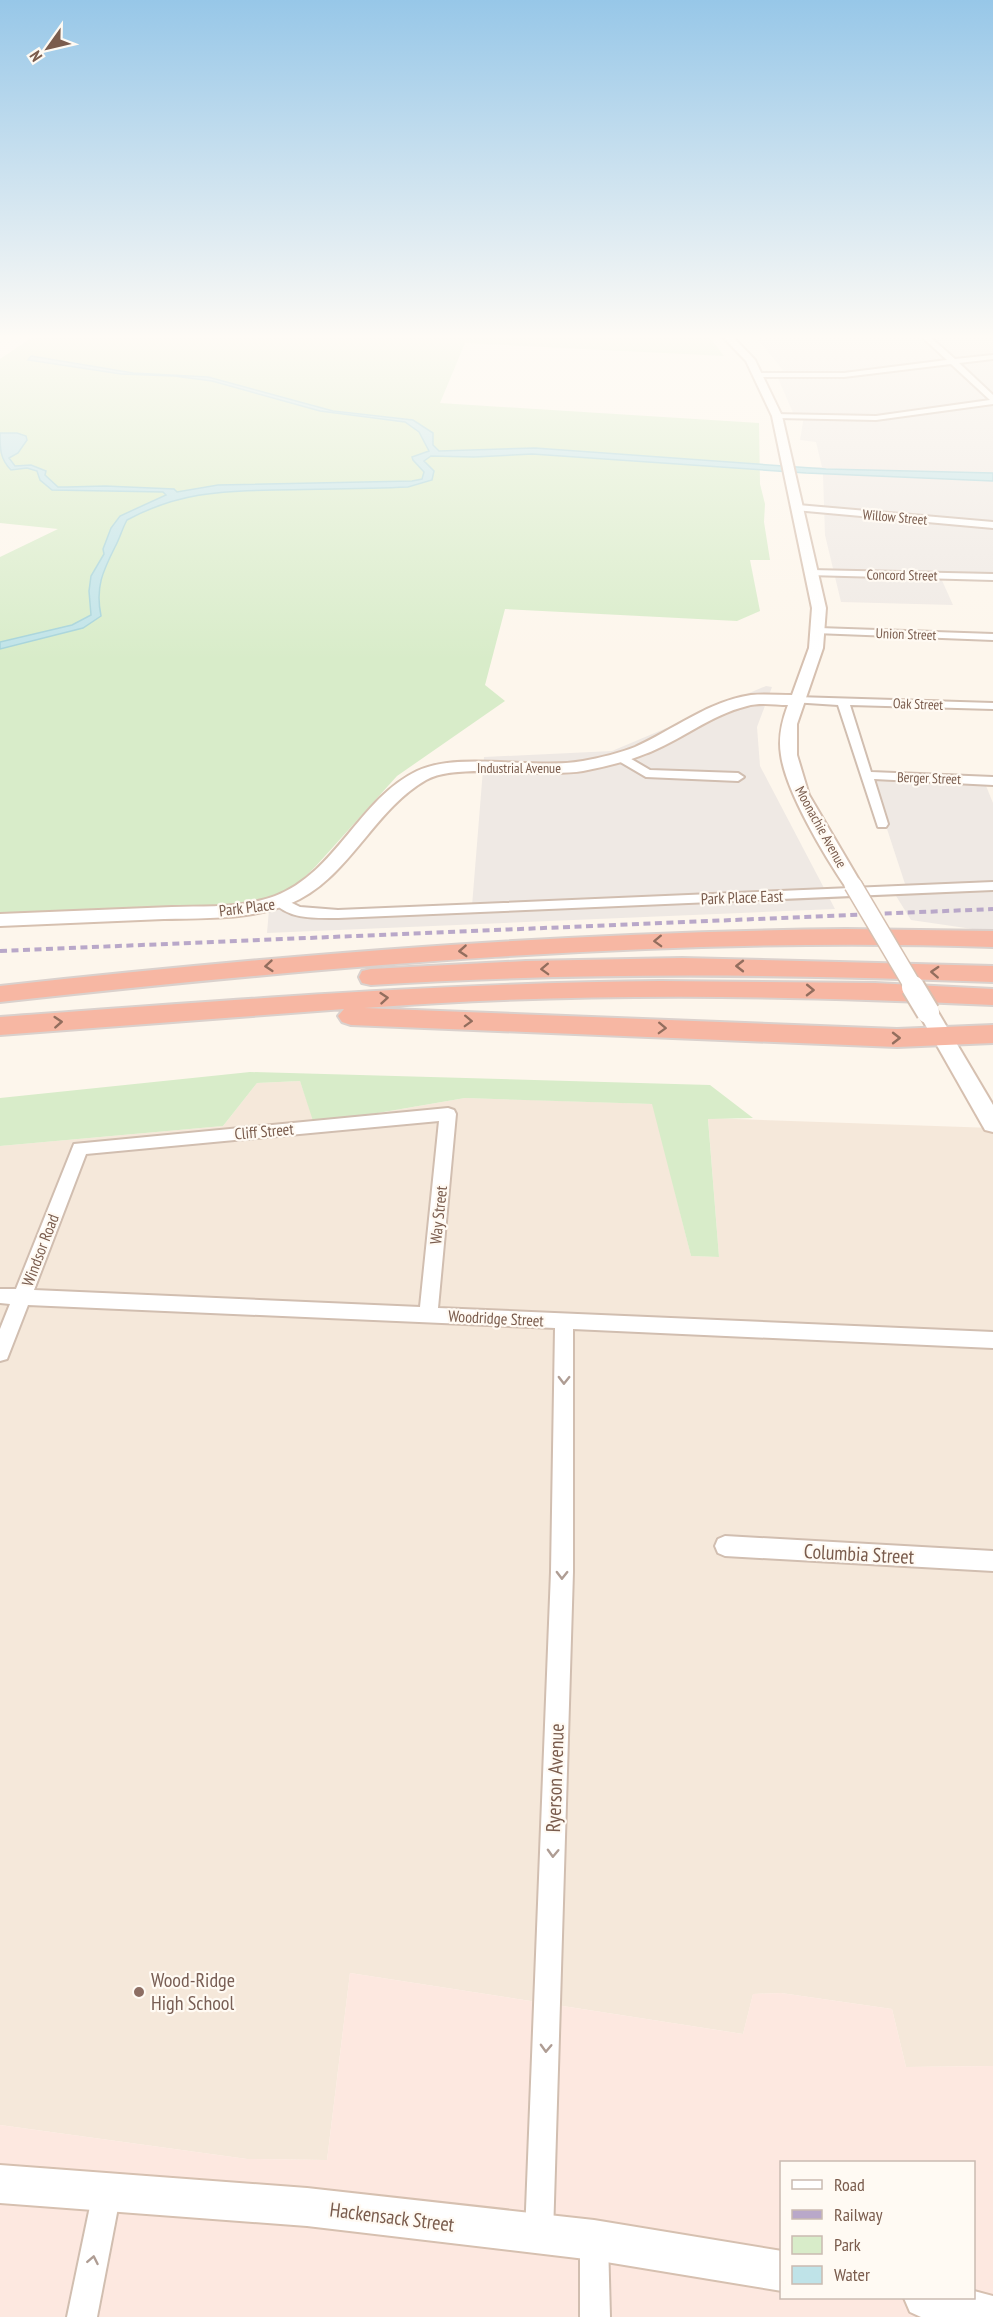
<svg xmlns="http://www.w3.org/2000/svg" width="993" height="2317" font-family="'PT Sans Narrow',sans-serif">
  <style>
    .residential { fill: #f5e8da }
    .commercial { fill: #fde8e0; fill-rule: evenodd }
    .industrial { fill: #efe9e4 }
    .green { fill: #d8ecc9 }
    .water { fill: #bfe3e8; stroke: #a5d3da; stroke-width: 1.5 }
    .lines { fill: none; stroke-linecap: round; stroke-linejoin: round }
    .street-casing { stroke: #d1beb0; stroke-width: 4 }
    .secondary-casing { stroke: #d6c0b0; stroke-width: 4 }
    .highway-casing { stroke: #dad1cd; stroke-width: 4 }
    .street { fill: #fff; fill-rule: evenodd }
    .secondary { fill: #fff; fill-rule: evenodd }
    .highway { fill: #f7b7a3; fill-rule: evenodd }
    .rail { stroke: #b9a8c9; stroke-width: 4; stroke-dasharray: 7 4.5; stroke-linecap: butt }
    .secondary-bridge-far1-casing { stroke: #d6c0b0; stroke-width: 20; stroke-linecap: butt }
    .secondary-bridge-casing { stroke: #d6c0b0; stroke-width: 26; stroke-linecap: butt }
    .secondary-bridge-far1 { stroke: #fff; stroke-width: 17 }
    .secondary-bridge { stroke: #fff; stroke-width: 22 }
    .oneway { stroke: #936e5e }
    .oneway2 { stroke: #af9d94 }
    .education-dot { fill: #8d6e63; stroke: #fffaf3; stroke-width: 2 }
    .labels { text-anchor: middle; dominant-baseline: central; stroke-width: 4.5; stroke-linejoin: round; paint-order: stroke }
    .far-street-label { font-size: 14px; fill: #7a5c4d; stroke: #fffaf3 }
    .street-label { font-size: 16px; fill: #7a5c4d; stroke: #fffaf3 }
    .near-street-label { font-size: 20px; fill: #7a5c4d; stroke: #fffaf3 }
    .near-education-label { font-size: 20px; fill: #785e54; stroke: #fffaf3; text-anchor: start }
  </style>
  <rect width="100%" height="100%" fill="#fdf6ec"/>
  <polygon class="residential" points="300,1081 315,1124 465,1098 653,1104 691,1256 719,1257 708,1118 993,1128 993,2066 906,2067 892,2009 781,1993 753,1994 743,2034 350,1973 327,2160 247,2159 0,2125 0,1146 223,1126 257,1083"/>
  <path class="commercial" d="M350 1973 743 2034 753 1994 781 1993 892 2009 906 2067 993 2066V2317H0V2125L247 2159 327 2160ZM782 2162H974V2298H782Z"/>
  <g class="industrial">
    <polygon points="755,336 993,336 993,577 940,576 953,605 841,602 825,535 823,474 809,473 807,467 822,467 816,442 800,440 804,416 794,415 777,376 787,375"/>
    <polygon points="766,686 772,687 757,727 760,766 835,909 267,933 269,910 472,906 484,757 612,751"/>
    <polygon points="870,777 984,781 993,803 993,932 911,920 893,891 907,890"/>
  </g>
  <g class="green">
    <polygon points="34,336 709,336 724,356 465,343 440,403 759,423 760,484 765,504 764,522 770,560 750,560 760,611 737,621 505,609 485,685 505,701 397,776 315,867 280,901 256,908 0,920 0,557 58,529 0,523 0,359"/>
    <polygon points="250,1072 710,1085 753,1118 708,1119 719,1257 691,1256 652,1104 465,1098 314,1124 300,1081 257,1083 223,1126 0,1146 0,1098"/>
  </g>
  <path class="water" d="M31 356 133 373 208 377 333 411 413 420 433 433V445L439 451 535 448 826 469 993 473V481L806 473 532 454 474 457 431 456 424 461 434 471 432 480 408 487C364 489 319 489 274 490 219 491 177 493 127 520 122 529 120 538 115 547 103 571 95 587 101 616L83 628 0 649V642L72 625 91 615 89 591 91 576 104 554 103 549 111 528 120 516 166 495 163 492 52 490 40 480 37 471 27 468 11 470C0 459 0 449 0 433H17L26 436 27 440 18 453 9 458 15 466 31 465 46 471 45 475 58 487H67L105 486 174 489 177 492 218 485 412 481 422 479 424 472 413 460 412 457 429 451 419 432 405 422 320 411 212 381 174 376 121 374 28 360Z"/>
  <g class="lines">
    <defs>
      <g id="street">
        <polygon points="921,336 929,336 955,359 993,355 993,359 959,363 993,395 993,404 876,420 777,418 774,418 774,414 876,416 990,400 951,364 844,377 759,377 755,375 759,373 844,373 947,360"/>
        <polygon points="798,505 993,522 993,528 795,510 793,508"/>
        <polygon points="811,570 993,574 993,580 808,575 806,573"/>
        <polygon points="819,628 993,634 993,640 815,633 815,629"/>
        <polygon points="796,697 993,703 993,709 850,705 871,772 993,777 993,785 874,779 888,824 886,827 878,827 838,705 792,702 790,700"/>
        <polygon points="621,753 650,770 738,773 744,777 738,781 646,777 617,760 615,757"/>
        <path d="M993 882V890L338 918C316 918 288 920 273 901L280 897 300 907 338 910Z"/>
        <path d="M448 1108 454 1110 456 1114 438 1308 993 1332V1348L573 1329V1572L553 2235 549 2245 539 2249 529 2245 525 2235 551 1572 555 1328 28 1305 7 1359 0 1361V1329L10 1304 0 1303V1289H16L74 1144ZM439 1121 420 1307 34 1290 86 1154Z"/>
        <polygon points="725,1536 993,1551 993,1571 725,1556 718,1553 715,1546 718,1539"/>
        <polygon points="107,2178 117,2182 121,2192 97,2317 67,2317 93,2192 97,2182"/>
        <polygon points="594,2226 604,2230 608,2240 610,2317 580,2317 580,2240 584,2230"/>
      </g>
      <g id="secondary">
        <path d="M722 336H732L755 360 782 416 826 608 823 648 797 724V755L809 795 862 885 859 889H847C825 857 786 792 781 755 778 737 782 721 788 705 775 705 760 702 747 706 710 715 680 741 645 754 626 762 603 767 583 771 542 778 457 762 426 780 372 811 348 881 289 904 250 920 205 918 164 919 109 921 55 924 0 926V914C57 912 115 909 172 907 206 906 243 908 275 896 336 873 359 799 417 771 461 751 532 770 583 761 599 758 620 753 635 747 673 730 709 701 751 695 764 694 778 695 792 695L809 648 812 608 772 416 746 361Z"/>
        <polygon points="928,1005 935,1007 993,1105 993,1132 985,1130 918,1012 921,1007"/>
        <polygon points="0,2165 307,2188 594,2220 782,2251 782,2291 594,2260 307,2226 0,2203"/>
        <polygon points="974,2291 993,2296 993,2317 921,2317 910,2312 904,2298 974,2298"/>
      </g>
      <g id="highway">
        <path d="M846 929 993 931V947C661 936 329 966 0 1002V986C281 955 563 932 846 929Z"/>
        <path d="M682 958 993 966V982C785 974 579 972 371 985L362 983 359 977 362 971 371 969 526 961Z"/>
        <path d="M660 981 875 983 993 989V1005C784 995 573 992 364 1008L897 1029 993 1025V1043L897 1047 351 1025 342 1022 338 1016 344 1009 0 1035V1017C220 1001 439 983 660 981Z"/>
      </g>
    </defs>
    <use href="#street" class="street-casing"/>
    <use href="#secondary" class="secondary-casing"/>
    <use href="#highway" class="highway-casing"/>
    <use href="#street" class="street"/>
    <use href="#secondary" class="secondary"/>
    <use href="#highway" class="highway"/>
    <polyline class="rail" points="0,951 993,909"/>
    <defs>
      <polyline id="secondary-bridge-far1" points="853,885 914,988"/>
      <polyline id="secondary-bridge" points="913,987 928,1012"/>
    </defs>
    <use href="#secondary-bridge-far1" class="secondary-bridge-far1-casing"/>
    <use href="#secondary-bridge" class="secondary-bridge-casing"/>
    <use href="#secondary-bridge-far1" class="secondary-bridge-far1"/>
    <use href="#secondary-bridge" class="secondary-bridge"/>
  </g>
  <defs><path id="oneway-chevron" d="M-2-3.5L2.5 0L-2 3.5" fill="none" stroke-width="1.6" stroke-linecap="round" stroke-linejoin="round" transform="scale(1.5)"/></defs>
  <g class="oneway">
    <use href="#oneway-chevron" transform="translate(658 941) rotate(178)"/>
    <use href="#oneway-chevron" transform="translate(463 951) rotate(176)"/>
    <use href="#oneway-chevron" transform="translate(269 966) rotate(175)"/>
    <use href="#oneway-chevron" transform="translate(740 966) rotate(180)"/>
    <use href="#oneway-chevron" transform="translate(545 969) rotate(178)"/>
    <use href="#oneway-chevron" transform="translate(935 972) rotate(-177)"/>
    <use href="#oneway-chevron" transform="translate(810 990) rotate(1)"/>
    <use href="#oneway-chevron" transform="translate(384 998) rotate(-5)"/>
    <use href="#oneway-chevron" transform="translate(468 1021) rotate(2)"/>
    <use href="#oneway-chevron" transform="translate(58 1022) rotate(-4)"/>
    <use href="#oneway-chevron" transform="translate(662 1028) rotate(2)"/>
    <use href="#oneway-chevron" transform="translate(896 1038)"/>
  </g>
  <g class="oneway2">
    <use href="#oneway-chevron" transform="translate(564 1380) rotate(91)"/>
    <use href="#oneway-chevron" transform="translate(562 1575) rotate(91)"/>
    <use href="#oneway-chevron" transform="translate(553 1853) rotate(92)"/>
    <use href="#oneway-chevron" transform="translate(546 2048) rotate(92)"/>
    <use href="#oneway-chevron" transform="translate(93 2260) rotate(-79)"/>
  </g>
  <linearGradient id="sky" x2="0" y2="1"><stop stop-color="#97c7e8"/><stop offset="0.51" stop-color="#fefbf6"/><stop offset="1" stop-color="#fefbf6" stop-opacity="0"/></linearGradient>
  <rect width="993" height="660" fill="url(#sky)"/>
  <circle class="education-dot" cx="139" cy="1992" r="6"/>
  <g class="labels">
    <g class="far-street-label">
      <text transform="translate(895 517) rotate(5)">Willow Street</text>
      <text transform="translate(902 575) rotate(1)">Concord Street</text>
      <text transform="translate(906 634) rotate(2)">Union Street</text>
      <text transform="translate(918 704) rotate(2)">Oak Street</text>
      <text x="519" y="768">Industrial Avenue</text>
      <text transform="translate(929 778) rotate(2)">Berger Street</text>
      <text transform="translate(821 827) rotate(61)">Moonachie Avenue</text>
    </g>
    <g class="street-label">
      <text transform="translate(742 897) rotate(-2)">Park Place East</text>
      <text transform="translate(247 907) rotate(-7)">Park Place</text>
      <text transform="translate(264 1131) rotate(-5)">Cliff Street</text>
      <text transform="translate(438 1215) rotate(-84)">Way Street</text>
      <text transform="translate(40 1250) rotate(-69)">Windsor Road</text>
      <text transform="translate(496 1318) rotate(3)">Woodridge Street</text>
    </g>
    <g class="near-street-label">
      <text transform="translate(859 1554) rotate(3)">Columbia Street</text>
      <text transform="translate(555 1778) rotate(-88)">Ryerson Avenue</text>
      <text transform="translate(392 2217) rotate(7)">Hackensack Street</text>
    </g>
    <g class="near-education-label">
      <text x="151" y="1980">Wood-Ridge<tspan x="151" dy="23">High School</tspan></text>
    </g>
  </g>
  <rect x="780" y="2161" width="195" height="138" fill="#fffaf3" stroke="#cabbb1" stroke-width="1.5"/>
  <rect x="792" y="2180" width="30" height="9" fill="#ffffff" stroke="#cabbb1" stroke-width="1.5"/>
  <text x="834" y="2191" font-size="18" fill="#7a5c4d">Road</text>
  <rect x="792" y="2210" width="30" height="9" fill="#b9a8c9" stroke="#cabbb1" stroke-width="1.5"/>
  <text x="834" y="2221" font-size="18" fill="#7a5c4d">Railway</text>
  <rect x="792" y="2236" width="30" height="18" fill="#d8ecc9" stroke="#cabbb1" stroke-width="1.5"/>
  <text x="834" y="2251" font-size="18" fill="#7a5c4d">Park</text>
  <rect x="792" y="2266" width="30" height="18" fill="#bfe3e8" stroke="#cabbb1" stroke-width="1.5"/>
  <text x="834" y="2281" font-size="18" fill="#7a5c4d">Water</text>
  <g transform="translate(48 48) rotate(236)" stroke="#fffaf3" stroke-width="4.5" paint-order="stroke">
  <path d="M0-4.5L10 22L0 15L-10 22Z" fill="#7a5c4d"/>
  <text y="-9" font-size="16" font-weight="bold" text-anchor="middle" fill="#7a5c4d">N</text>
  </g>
</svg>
